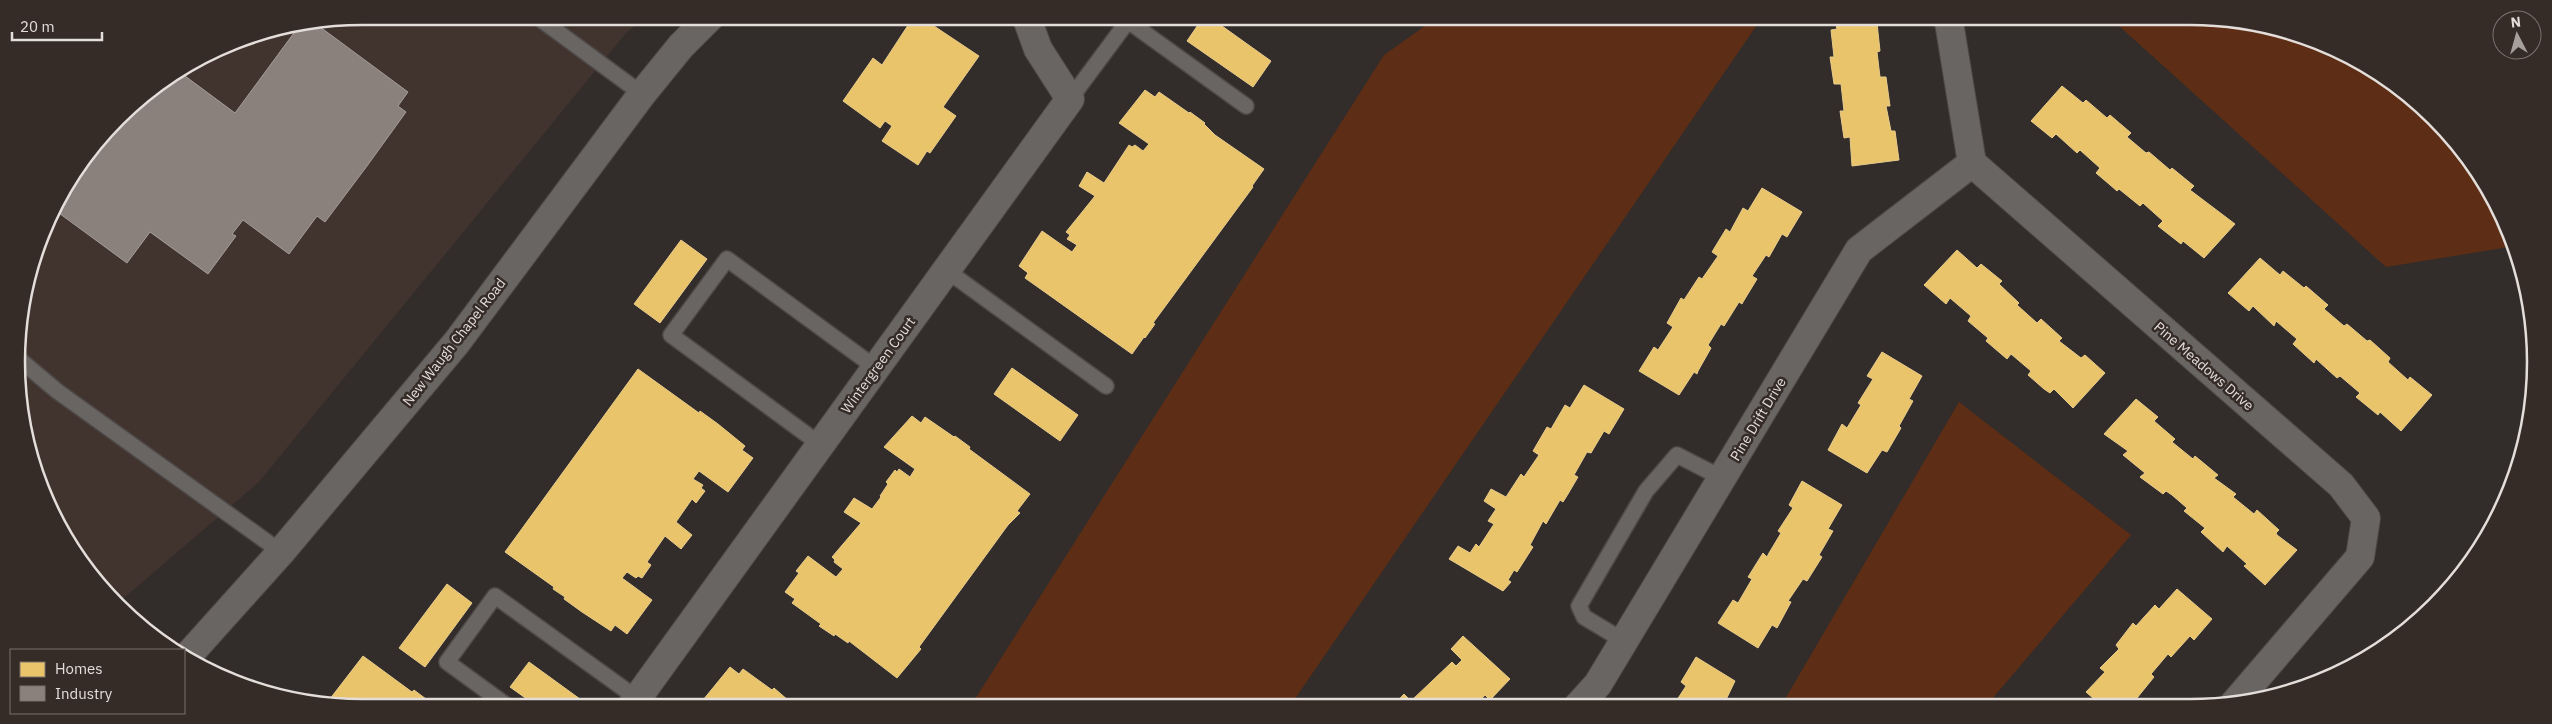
<svg xmlns="http://www.w3.org/2000/svg" width="2552" height="724" font-family="'IBM Plex Sans',sans-serif">
  <style>
    .built { fill: #41332d }
    .green { fill: #5d2e15 }
    .homes { fill: #e9c46a; stroke: #e8cc8c }
    .industry { fill: #8a817c; stroke: #a59d98 }
    .lines { fill: none; stroke-linecap: round; stroke-linejoin: round }
    .service-casing { stroke: #4e4948; stroke-width: 18 }
    .minor-casing { stroke: #4e4948; stroke-width: 30 }
    .tertiary-casing { stroke: #4e4948; stroke-width: 30 }
    .service { stroke: #696563; stroke-width: 15 }
    .minor { stroke: #696563; stroke-width: 28 }
    .tertiary { stroke: #696563; stroke-width: 28 }
    .labels { text-anchor: middle; dominant-baseline: central; stroke-width: 5; stroke-linejoin: round; paint-order: stroke }
    .street-label { font-size: 14px; fill: #e4dedb; stroke: #352b27 }
    .rim { fill: none; stroke: #e4dedb; stroke-width: 2.5 }
  </style>
  <rect width="100%" height="100%" fill="#322c2a"/>
  <polygon class="built" points="362,16 648,16 627,32 259,482 117,604 88,572 52,515 28,452 17,339 28,272 52,209 88,152 134,102 230,42 295,23"/>
  <g class="green">
    <polygon points="1439,16 1763,16 1290,706 970,707 1384,55"/>
    <path d="M2108 16C2147 16 2186 16 2225 20 2236 21 2248 21 2259 23 2358 47 2444 108 2493 198 2501 214 2509 229 2515 246L2386 267Z"/>
    <polygon points="1959,402 2131,535 1987,705 1781,706"/>
  </g>
  <g class="homes">
    <polygon points="914,16 919,16 979,56 943,107 956,116 930,153 927,151 918,165 882,141 892,126 885,121 880,128 843,101 873,58 882,65"/>
    <polygon points="1204,16 1208,16 1271,61 1253,87 1187,41"/>
    <polygon points="1834,16 1882,16 1883,22 1877,23 1880,51 1877,52 1880,77 1886,77 1890,106 1886,106 1891,131 1895,131 1899,160 1852,166 1850,137 1844,138 1840,111 1844,111 1841,84 1834,84 1830,57 1834,57 1831,30 1837,29"/>
    <polygon points="2062,86 2083,103 2086,100 2107,118 2110,115 2131,133 2127,137 2146,153 2149,152 2170,170 2172,168 2194,186 2190,190 2235,224 2204,258 2183,241 2181,244 2158,226 2163,221 2143,203 2140,206 2119,189 2117,191 2109,184 2096,173 2100,168 2080,150 2077,153 2056,134 2052,138 2031,121"/>
    <polygon points="1145,90 1155,97 1159,92 1189,113 1190,112 1205,123 1204,124 1215,135 1264,169 1252,186 1253,187 1153,323 1155,324 1145,338 1144,337 1132,354 1025,278 1028,273 1019,266 1042,231 1072,252 1077,245 1067,239 1070,235 1066,232 1095,196 1079,186 1087,172 1104,183 1129,145 1132,147 1135,145 1143,151 1149,144 1119,123"/>
    <polygon points="1762,188 1802,212 1787,237 1782,234 1769,257 1766,255 1752,276 1757,279 1743,302 1742,304 1739,302 1724,326 1721,324 1708,345 1711,348 1698,371 1697,374 1694,372 1679,395 1639,371 1654,347 1658,350 1673,327 1667,323 1681,298 1684,300 1699,277 1702,279 1718,256 1712,252 1726,229 1730,232 1743,208 1748,211"/>
    <polygon points="681,240 707,259 660,323 634,304"/>
    <polygon points="1957,250 1977,268 1981,264 2002,281 1999,284 2019,303 2017,305 2037,323 2041,319 2062,338 2059,341 2081,358 2085,355 2105,373 2073,408 2054,389 2050,393 2044,389 2028,375 2031,371 2011,354 2007,359 1986,341 1988,338 1968,321 1971,316 1950,298 1946,304 1924,285"/>
    <polygon points="2260,258 2280,275 2283,271 2304,288 2306,286 2328,305 2324,309 2344,326 2347,324 2367,341 2370,340 2390,358 2388,362 2408,380 2410,377 2432,395 2401,431 2380,412 2378,415 2356,397 2360,393 2340,376 2337,378 2316,359 2314,363 2293,344 2297,339 2276,321 2274,326 2253,306 2249,311 2228,293"/>
    <polygon points="1882,352 1922,376 1909,399 1913,401 1899,426 1901,428 1887,452 1882,450 1867,473 1828,450 1842,424 1847,428 1861,405 1858,403 1873,379 1867,376"/>
    <polygon points="1012,368 1078,415 1060,441 994,394"/>
    <polygon points="638,369 699,413 700,411 718,424 745,446 742,450 753,458 728,492 699,471 693,479 703,485 701,488 705,491 696,503 692,499 676,522 692,535 681,549 665,536 647,562 651,565 642,578 638,576 636,578 627,572 622,578 652,600 627,634 615,625 611,631 582,612 564,599 565,597 553,589 554,587 505,552"/>
    <polygon points="1584,385 1624,409 1609,434 1604,431 1591,453 1587,452 1574,475 1578,477 1568,494 1563,502 1560,500 1546,524 1543,521 1530,545 1533,547 1517,572 1514,570 1508,580 1511,582 1503,591 1449,559 1458,546 1470,553 1476,544 1479,547 1494,524 1488,521 1496,509 1484,501 1491,489 1506,497 1521,474 1524,477 1539,455 1533,451 1547,427 1551,429 1565,405 1570,408"/>
    <polygon points="2136,399 2158,417 2154,421 2175,439 2172,442 2193,459 2195,456 2218,475 2214,478 2236,494 2233,497 2254,514 2257,510 2279,530 2276,533 2277,535 2297,550 2265,585 2244,566 2247,564 2227,546 2223,552 2201,532 2205,528 2184,511 2187,508 2172,495 2166,491 2163,494 2140,477 2145,473 2123,455 2128,451 2104,434"/>
    <polygon points="912,416 921,423 925,417 954,437 955,436 970,447 969,449 1030,494 1017,511 1020,513 1008,525 919,647 921,649 897,678 849,641 848,643 835,634 834,636 819,626 821,624 792,603 795,599 785,592 799,573 796,571 808,556 836,577 843,569 834,562 835,560 832,557 861,523 844,512 854,498 872,509 881,497 880,496 888,484 886,482 895,470 897,472 899,469 910,477 915,469 884,447"/>
    <polygon points="1802,481 1842,505 1828,529 1833,531 1819,555 1822,557 1807,581 1803,579 1788,601 1791,602 1777,628 1772,625 1758,648 1718,623 1733,600 1738,603 1752,579 1748,577 1763,553 1767,557 1769,553 1781,533 1778,531 1793,508 1789,505"/>
    <polygon points="447,584 472,603 425,667 399,648"/>
    <polygon points="2177,589 2212,619 2194,640 2190,636 2171,657 2168,654 2151,674 2154,677 2137,698 2140,701 2137,705 2101,705 2086,692 2105,672 2100,668 2119,649 2116,645 2133,623 2136,626 2155,605 2159,609"/>
    <polygon points="1463,636 1510,679 1490,700 1485,695 1475,706 1393,706 1404,694 1411,701 1452,662 1456,666 1462,660 1451,649"/>
    <polygon points="363,656 412,692 414,690 438,708 362,708 326,704"/>
    <polygon points="1696,657 1735,681 1723,706 1673,706 1686,686 1681,682"/>
    <polygon points="529,662 591,707 538,707 510,687"/>
    <polygon points="730,667 739,674 743,669 772,690 774,688 796,707 713,707 703,700"/>
  </g>
  <polygon class="industry" points="312,21 408,92 398,106 406,112 367,166 325,222 317,216 289,254 243,220 232,234 236,236 208,274 150,232 127,263 52,208 88,152 134,102 181,73 235,113 302,22"/>
  <g class="lines">
    <defs>
      <g id="service">
        <polyline points="536,16 642,94"/>
        <polyline points="1070,99 1128,21 1246,106"/>
        <polyline points="946,270 1106,386"/>
        <polyline points="19,359 57,391 281,552"/>
        <polyline points="821,445 671,335 727,259 876,368"/>
        <polyline points="1624,641 1584,617 1579,606 1646,491 1677,455 1722,478"/>
        <polyline points="510,708 447,662 495,596 638,699"/>
      </g>
      <g id="minor">
        <polyline points="1948,16 1972,163 2341,485 2366,518 2360,557 2233,705"/>
        <polyline points="1578,706 1598,684 1859,250 1972,163"/>
        <polyline points="631,707 1070,99 1038,49 1026,16"/>
      </g>
      <polyline id="tertiary" points="185,659 281,552 457,342 642,94 681,46 711,16"/>
    </defs>
    <use href="#service" class="service-casing"/>
    <use href="#minor" class="minor-casing"/>
    <use href="#tertiary" class="tertiary-casing"/>
    <use href="#service" class="service"/>
    <use href="#minor" class="minor"/>
    <use href="#tertiary" class="tertiary"/>
  </g>
  <g class="labels">
    <g class="street-label">
      <text transform="translate(454 342) rotate(-52)">New Waugh Chapel Road</text>
      <text transform="translate(878 365) rotate(-54)">Wintergreen Court</text>
      <text transform="translate(2204 366) rotate(41)">Pine Meadows Drive</text>
      <text transform="translate(1758 419) rotate(-59)">Pine Drift Drive</text>
    </g>
  </g>
  <path d="M0 0H2552V724H0ZM362 25H2190A337 337 0 0 1 2527 362V362A337 337 0 0 1 2190 699H362A337 337 0 0 1 25 362V362A337 337 0 0 1 362 25Z" fill="#352b27" fill-rule="evenodd"/>
  <path class="rim" d="M362 25H2190A337 337 0 0 1 2527 362V362A337 337 0 0 1 2190 699H362A337 337 0 0 1 25 362V362A337 337 0 0 1 362 25Z"/>
  <rect x="10" y="649" width="175" height="65" fill="#352b27" stroke="#7b736f"/>
  <rect x="20" y="662" width="25" height="15" fill="#e9c46a" stroke="#7b736f"/>
  <text x="55" y="674" font-size="15" fill="#e4dedb">Homes</text>
  <rect x="20" y="686" width="25" height="15" fill="#8a817c" stroke="#7b736f"/>
  <text x="55" y="699" font-size="15" fill="#e4dedb">Industry</text>
  <g transform="translate(2517 35) rotate(354)"><circle r="24" fill="#352b27" stroke="#7b736f"/>
  <path d="M0-4L9 19L0 12L-9 19Z" fill="#a6a09d"/>
  <text y="-8" font-size="14" font-weight="bold" text-anchor="middle" fill="#e4dedb">N</text>
  </g>
  <path d="M12 32v8h90v-8" fill="none" stroke="#e4dedb" stroke-width="2.5"/>
  <text x="20" y="32" font-size="15" fill="#e4dedb" stroke="#352b27" stroke-width="4" paint-order="stroke">20 m</text>
</svg>
